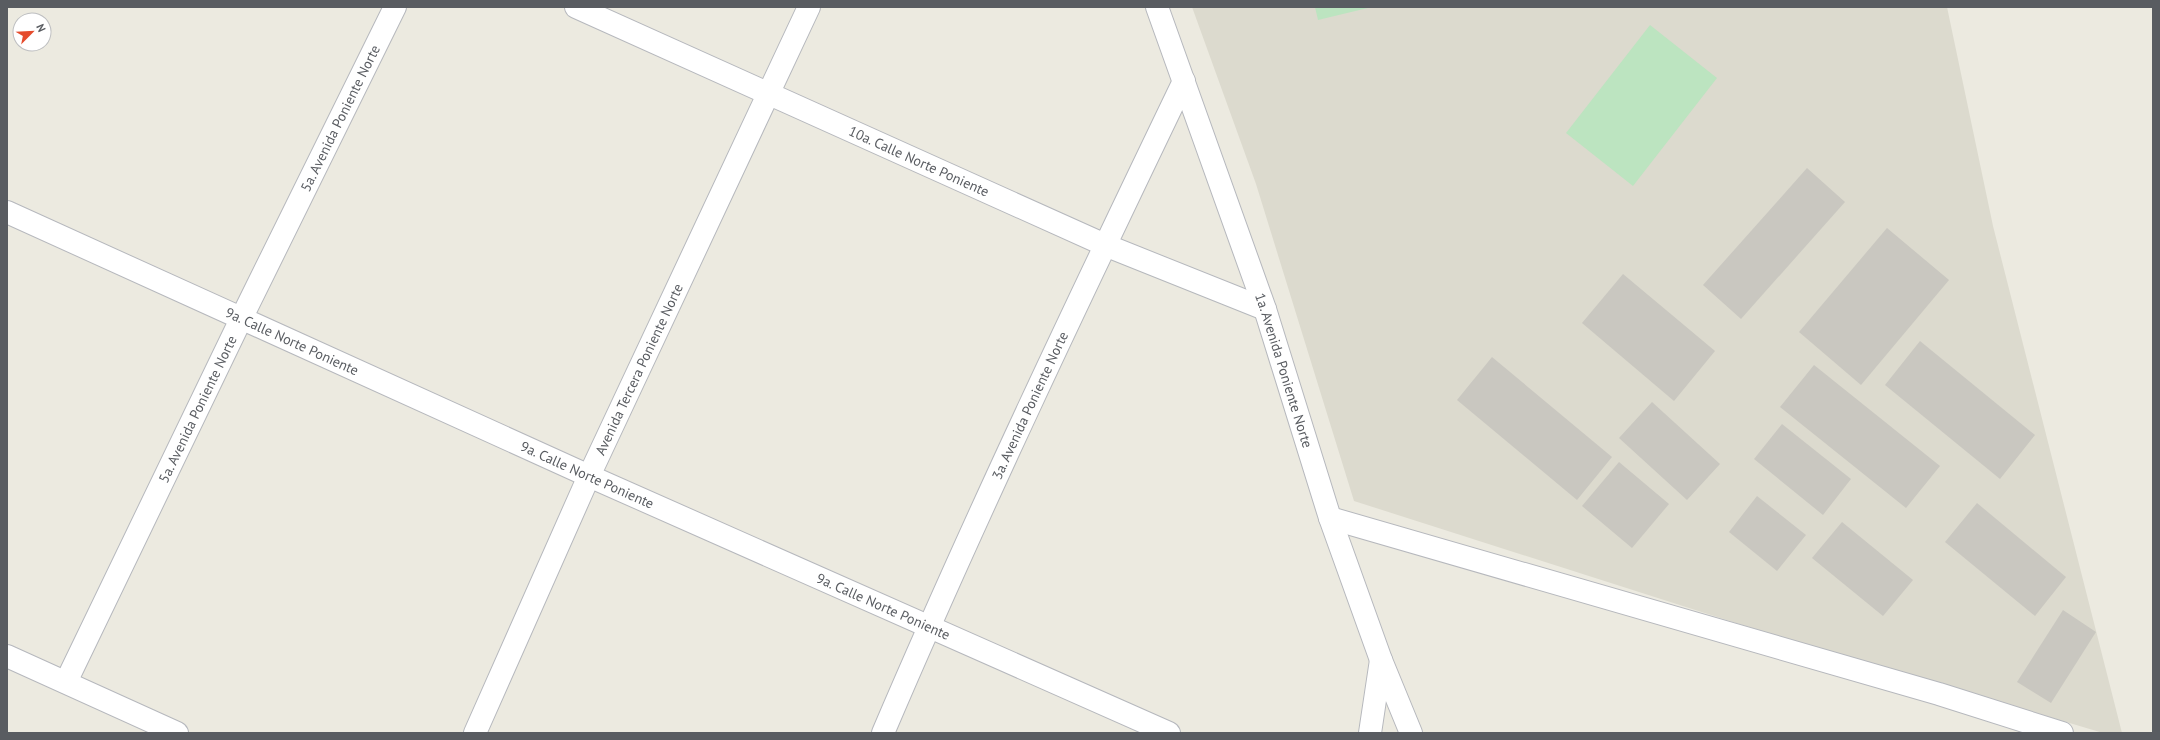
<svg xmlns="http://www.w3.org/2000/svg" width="2160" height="740" font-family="'PT Sans',sans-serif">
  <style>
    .education { fill: #dcdace }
    .green { fill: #bce4c0 }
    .building { fill: #c9c7c0 }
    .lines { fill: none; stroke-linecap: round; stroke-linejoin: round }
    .minor-casing { stroke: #b6b8bd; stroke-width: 24 }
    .tertiary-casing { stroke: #b6b8bd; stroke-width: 24 }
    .minor { stroke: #fff; stroke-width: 22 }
    .tertiary { stroke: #fff; stroke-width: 22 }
    .labels { text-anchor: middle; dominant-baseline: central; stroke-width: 3; stroke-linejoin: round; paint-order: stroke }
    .street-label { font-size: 14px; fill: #595c61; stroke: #fff }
  </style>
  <rect width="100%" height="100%" fill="#eceae0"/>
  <polygon class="education" points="1192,7 1947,7 1993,226 2122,733 2103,733 1736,623 1354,501 1256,184"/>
  <g class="green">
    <polygon points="1315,7 1372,7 1318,20"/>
    <polygon points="1650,25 1717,78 1633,186 1566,133"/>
  </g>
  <g class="building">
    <polygon points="1807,168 1845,202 1741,319 1703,285"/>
    <polygon points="1887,228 1949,280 1861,385 1799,332"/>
    <polygon points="1623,274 1715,351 1674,401 1582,323"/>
    <polygon points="1920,341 2035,435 2000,479 1885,385"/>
    <polygon points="1492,357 1612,457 1577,500 1457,400"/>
    <polygon points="1814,365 1940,466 1906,508 1780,407"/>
    <polygon points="1652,402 1720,464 1687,500 1619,438"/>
    <polygon points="1782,424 1851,479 1823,515 1754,459"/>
    <polygon points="1619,462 1669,504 1632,548 1582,506"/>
    <polygon points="1757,496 1806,535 1777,571 1729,532"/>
    <polygon points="1977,503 2066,577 2035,616 1945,542"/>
    <polygon points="1842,522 1913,580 1883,616 1812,558"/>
    <polygon points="2063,610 2096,632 2051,703 2017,682"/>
  </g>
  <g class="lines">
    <defs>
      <g id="minor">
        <path id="s1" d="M576 7 1105 245 1265 309"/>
        <path id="s2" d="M7 212 589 476 1169 733"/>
        <polyline points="1330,518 1939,694 2062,733"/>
        <polyline points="7,656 177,733"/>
        <path id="s3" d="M66 682 242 317 395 7"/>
        <path id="s4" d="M475 733 589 476 809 7"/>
        <path id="s5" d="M883 733C977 513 1080 297 1184 81"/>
        <polyline points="1370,733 1381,660"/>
      </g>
      <g id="tertiary">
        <path id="s6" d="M1157 7 1265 309 1330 518 1381 660 1411 733"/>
      </g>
    </defs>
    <use href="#minor" class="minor-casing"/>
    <use href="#tertiary" class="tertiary-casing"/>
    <use href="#minor" class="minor"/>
    <use href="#tertiary" class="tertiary"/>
  </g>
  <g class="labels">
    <g class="street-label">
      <text stroke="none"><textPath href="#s3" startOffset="627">5a. Avenida Poniente Norte</textPath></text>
      <text stroke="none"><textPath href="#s1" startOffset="376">10a. Calle Norte Poniente</textPath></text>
      <text stroke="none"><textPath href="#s2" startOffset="313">9a. Calle Norte Poniente</textPath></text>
      <text stroke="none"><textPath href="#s4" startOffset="399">Avenida Tercera Poniente Norte</textPath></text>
      <text stroke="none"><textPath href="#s6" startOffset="385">1a. Avenida Poniente Norte</textPath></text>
      <text stroke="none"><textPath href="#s5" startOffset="359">3a. Avenida Poniente Norte</textPath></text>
      <text stroke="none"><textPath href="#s3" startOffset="303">5a. Avenida Poniente Norte</textPath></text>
      <text stroke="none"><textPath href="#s2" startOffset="637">9a. Calle Norte Poniente</textPath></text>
      <text stroke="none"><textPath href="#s2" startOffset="961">9a. Calle Norte Poniente</textPath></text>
    </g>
  </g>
  <rect width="2160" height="740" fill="none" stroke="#595c61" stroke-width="16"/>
  <g transform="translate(32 32) rotate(66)"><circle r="19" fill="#ffffff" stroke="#bdbec0"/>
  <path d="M0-3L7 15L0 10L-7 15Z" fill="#e54c2d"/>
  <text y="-6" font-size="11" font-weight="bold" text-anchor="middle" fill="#595c61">N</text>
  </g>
</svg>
